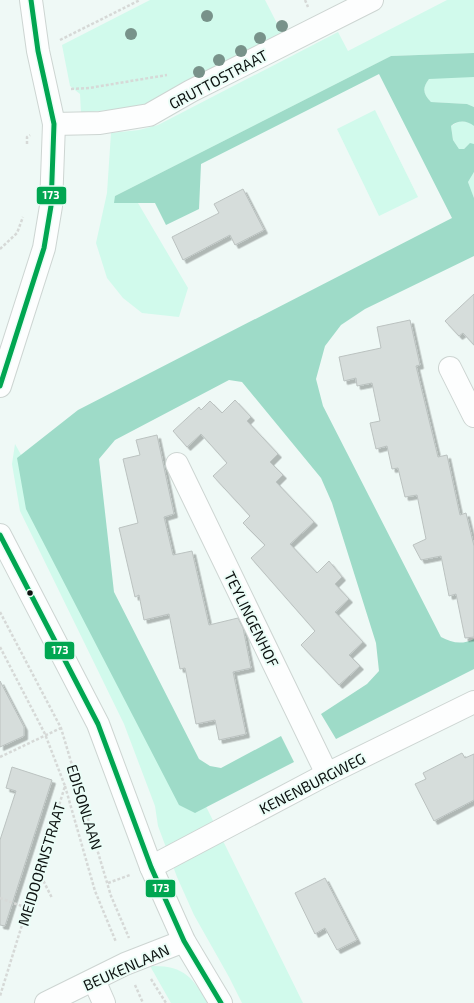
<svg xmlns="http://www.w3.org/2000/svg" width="474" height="1003" font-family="'Exo 2',sans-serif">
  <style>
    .green { fill: #d1faec }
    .water { fill: #9edbc8 }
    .building { fill: #d6dddb; stroke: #bbc2c0; filter: url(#shadow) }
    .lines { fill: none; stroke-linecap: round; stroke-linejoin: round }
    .minor-casing { stroke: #cdd5d2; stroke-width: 24 }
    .path { stroke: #d6d9d7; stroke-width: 2.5; stroke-dasharray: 3 2; stroke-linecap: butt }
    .minor { stroke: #fdfefe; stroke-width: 22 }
    .bus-1-casing { stroke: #ebfdf7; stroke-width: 8 }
    .bus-1 { stroke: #00a651; stroke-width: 5 }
    .tree { fill: #78928a }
    .bus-dot { fill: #0b110f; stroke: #ebfdf7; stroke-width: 1.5 }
    .labels { text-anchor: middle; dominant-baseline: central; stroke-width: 4; stroke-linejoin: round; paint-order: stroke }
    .street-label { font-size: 15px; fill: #0b110f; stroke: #ebfdf7 }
    .line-badge { stroke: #ebfdf7; stroke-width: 1.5 }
    .badge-label { font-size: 11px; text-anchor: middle; font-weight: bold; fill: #fff }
  </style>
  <defs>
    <filter id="shadow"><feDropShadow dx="3.5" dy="3.5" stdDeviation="0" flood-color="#0004"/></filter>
  </defs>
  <rect width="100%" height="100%" fill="#eff9f6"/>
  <g class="green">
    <polygon points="150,0 265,0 283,35 162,98 137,107 81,113 80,94 70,86 62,45"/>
    <polygon points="447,0 474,0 474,53 391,56 115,196 115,203 138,203 188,288 179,317 142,313 123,298 107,278 96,243 107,193 111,133 139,130 158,125 338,32 348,51"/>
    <path d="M435 77H474V107L467 104 431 102C423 94 422 88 429 79Z"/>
    <polygon points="375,110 418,197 379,216 337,129"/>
    <polygon points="460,121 471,123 474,126 474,144 470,144 464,149 459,149 453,140 451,126"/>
    <polygon points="474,172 474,198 468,182"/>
    <polygon points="15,444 86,571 191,776 303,1003 242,1003 229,977 194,915 177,877 158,826 155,806 124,724 20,511 12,464"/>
    <path d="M150 966C184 965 192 977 208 1003H171Z"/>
  </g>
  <path class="water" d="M474 53V77L429 79C422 88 423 94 431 102L467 104 474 107V126C467 120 457 120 451 126L453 140 459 149H464L470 143 474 144V172L468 182 474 198V256L365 309 341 325 325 346 316 379 323 406 441 637C452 643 462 645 474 639V669L336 739 321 714 367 684 379 671 376 643 332 503 321 478 242 382 229 380 115 440 99 459 114 592 199 759 210 766 221 768 281 736 294 762 195 813 179 805 26 509 17 458 78 410 452 218 379 74 201 164 199 209 166 225 155 203H114L115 196 391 56Z"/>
  <g class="building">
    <polygon points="243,189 264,230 235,245 230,235 183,260 172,237 219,213 214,204"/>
    <polygon points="474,294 474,345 463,333 459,336 445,321"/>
    <polygon points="410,320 420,365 416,366 438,457 447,455 460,515 466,513 474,546 474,637 465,638 456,594 449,596 441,556 421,560 413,545 426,539 417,495 405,497 398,468 392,469 387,446 376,449 370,423 380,421 372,383 357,386 356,378 344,381 339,357 381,348 377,327"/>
    <polygon points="235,400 251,417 247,421 278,454 270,462 283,475 276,482 314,522 290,544 317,573 329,561 342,577 335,584 349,599 335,612 363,642 349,655 360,666 339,685 301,645 315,631 251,558 265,545 243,523 250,516 213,476 227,463 201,434 187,447 173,431 199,407 201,410 210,401 222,413"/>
    <polygon points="157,435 174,514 164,517 173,555 192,551 209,625 238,618 243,628 251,668 233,672 246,734 219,740 215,720 196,724 185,668 180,669 169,614 144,620 139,595 135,597 119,528 138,523 123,459 140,455 136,440"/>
    <polygon points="0,681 24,727 24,736 0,747"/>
    <polygon points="462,753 465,758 474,754 474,800 434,821 415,784 426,779 423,773"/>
    <polygon points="12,767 52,780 5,926 0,925 0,840 16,791 6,788"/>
    <polygon points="325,878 357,940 337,950 325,928 315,934 295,893"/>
  </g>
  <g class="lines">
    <defs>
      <g id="minor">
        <polyline points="54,124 100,123 149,115 191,91 372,0"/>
        <polyline points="450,368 474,416"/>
        <polyline points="0,386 44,248 51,206 54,124 38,51 31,0"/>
        <polyline points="177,464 327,774"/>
        <polyline points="0,535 98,724 151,867 184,941 221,1003"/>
        <polyline points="151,867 327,774 474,702"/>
        <polyline points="94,980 104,1003"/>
        <polyline points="46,1003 125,964 184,941"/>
      </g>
    </defs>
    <use href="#minor" class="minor-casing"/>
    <g class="path">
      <polyline points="305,0 308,7"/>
      <polyline points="60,40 140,0"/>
      <polyline points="71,89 89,88 167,75"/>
      <polyline points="27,144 27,137 30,135"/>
      <polyline points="0,249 17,233 23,217"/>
      <polyline points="0,612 61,728 111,896 129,938"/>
      <polyline points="0,647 45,734 65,786 0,996"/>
      <polyline points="0,757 61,728"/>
      <polyline points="65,786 95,891 116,942"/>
      <polyline points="39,872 52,898"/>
      <polyline points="108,883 130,875"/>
      <polyline points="0,898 27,908"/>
      <polyline points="151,979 166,1003"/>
      <polyline points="135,985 143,1003"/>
    </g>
    <use href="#minor" class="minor"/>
    <defs>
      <g id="bus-1">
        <polyline points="0,386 44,248 51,206 54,124 38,51 31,0"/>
        <polyline points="0,535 98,724 151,867 184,941 221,1003"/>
      </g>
    </defs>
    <use href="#bus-1" class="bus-1-casing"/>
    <use href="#bus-1" class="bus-1"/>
  </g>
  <g class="tree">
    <circle cx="207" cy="16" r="6"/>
    <circle cx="282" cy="26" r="6"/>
    <circle cx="131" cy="34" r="6"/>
    <circle cx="260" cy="38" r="6"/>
    <circle cx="241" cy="51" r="6"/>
    <circle cx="219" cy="60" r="6"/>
    <circle cx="199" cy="72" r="6"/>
  </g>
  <circle class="bus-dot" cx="30" cy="593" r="3.5"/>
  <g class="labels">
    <g class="street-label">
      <text transform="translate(218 79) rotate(-28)">GRUTTOSTRAAT</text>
      <text transform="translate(252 619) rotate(64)">TEYLINGENHOF</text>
      <text transform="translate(312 783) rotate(-27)">KENENBURGWEG</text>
      <text transform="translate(85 807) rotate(73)">EDISONLAAN</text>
      <text transform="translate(41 864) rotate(-73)">MEIDOORNSTRAAT</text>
      <text transform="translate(126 967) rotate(-24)">BEUKENLAAN</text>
    </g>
  </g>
  <g class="line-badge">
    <rect x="36" y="186" width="31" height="19" rx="4" fill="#00a651"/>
    <rect x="44" y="641" width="31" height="19" rx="4" fill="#00a651"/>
    <rect x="145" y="879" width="31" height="19" rx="4" fill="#00a651"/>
  </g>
  <g class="badge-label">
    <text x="51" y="199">173</text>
    <text x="60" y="654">173</text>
    <text x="161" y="892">173</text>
  </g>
</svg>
